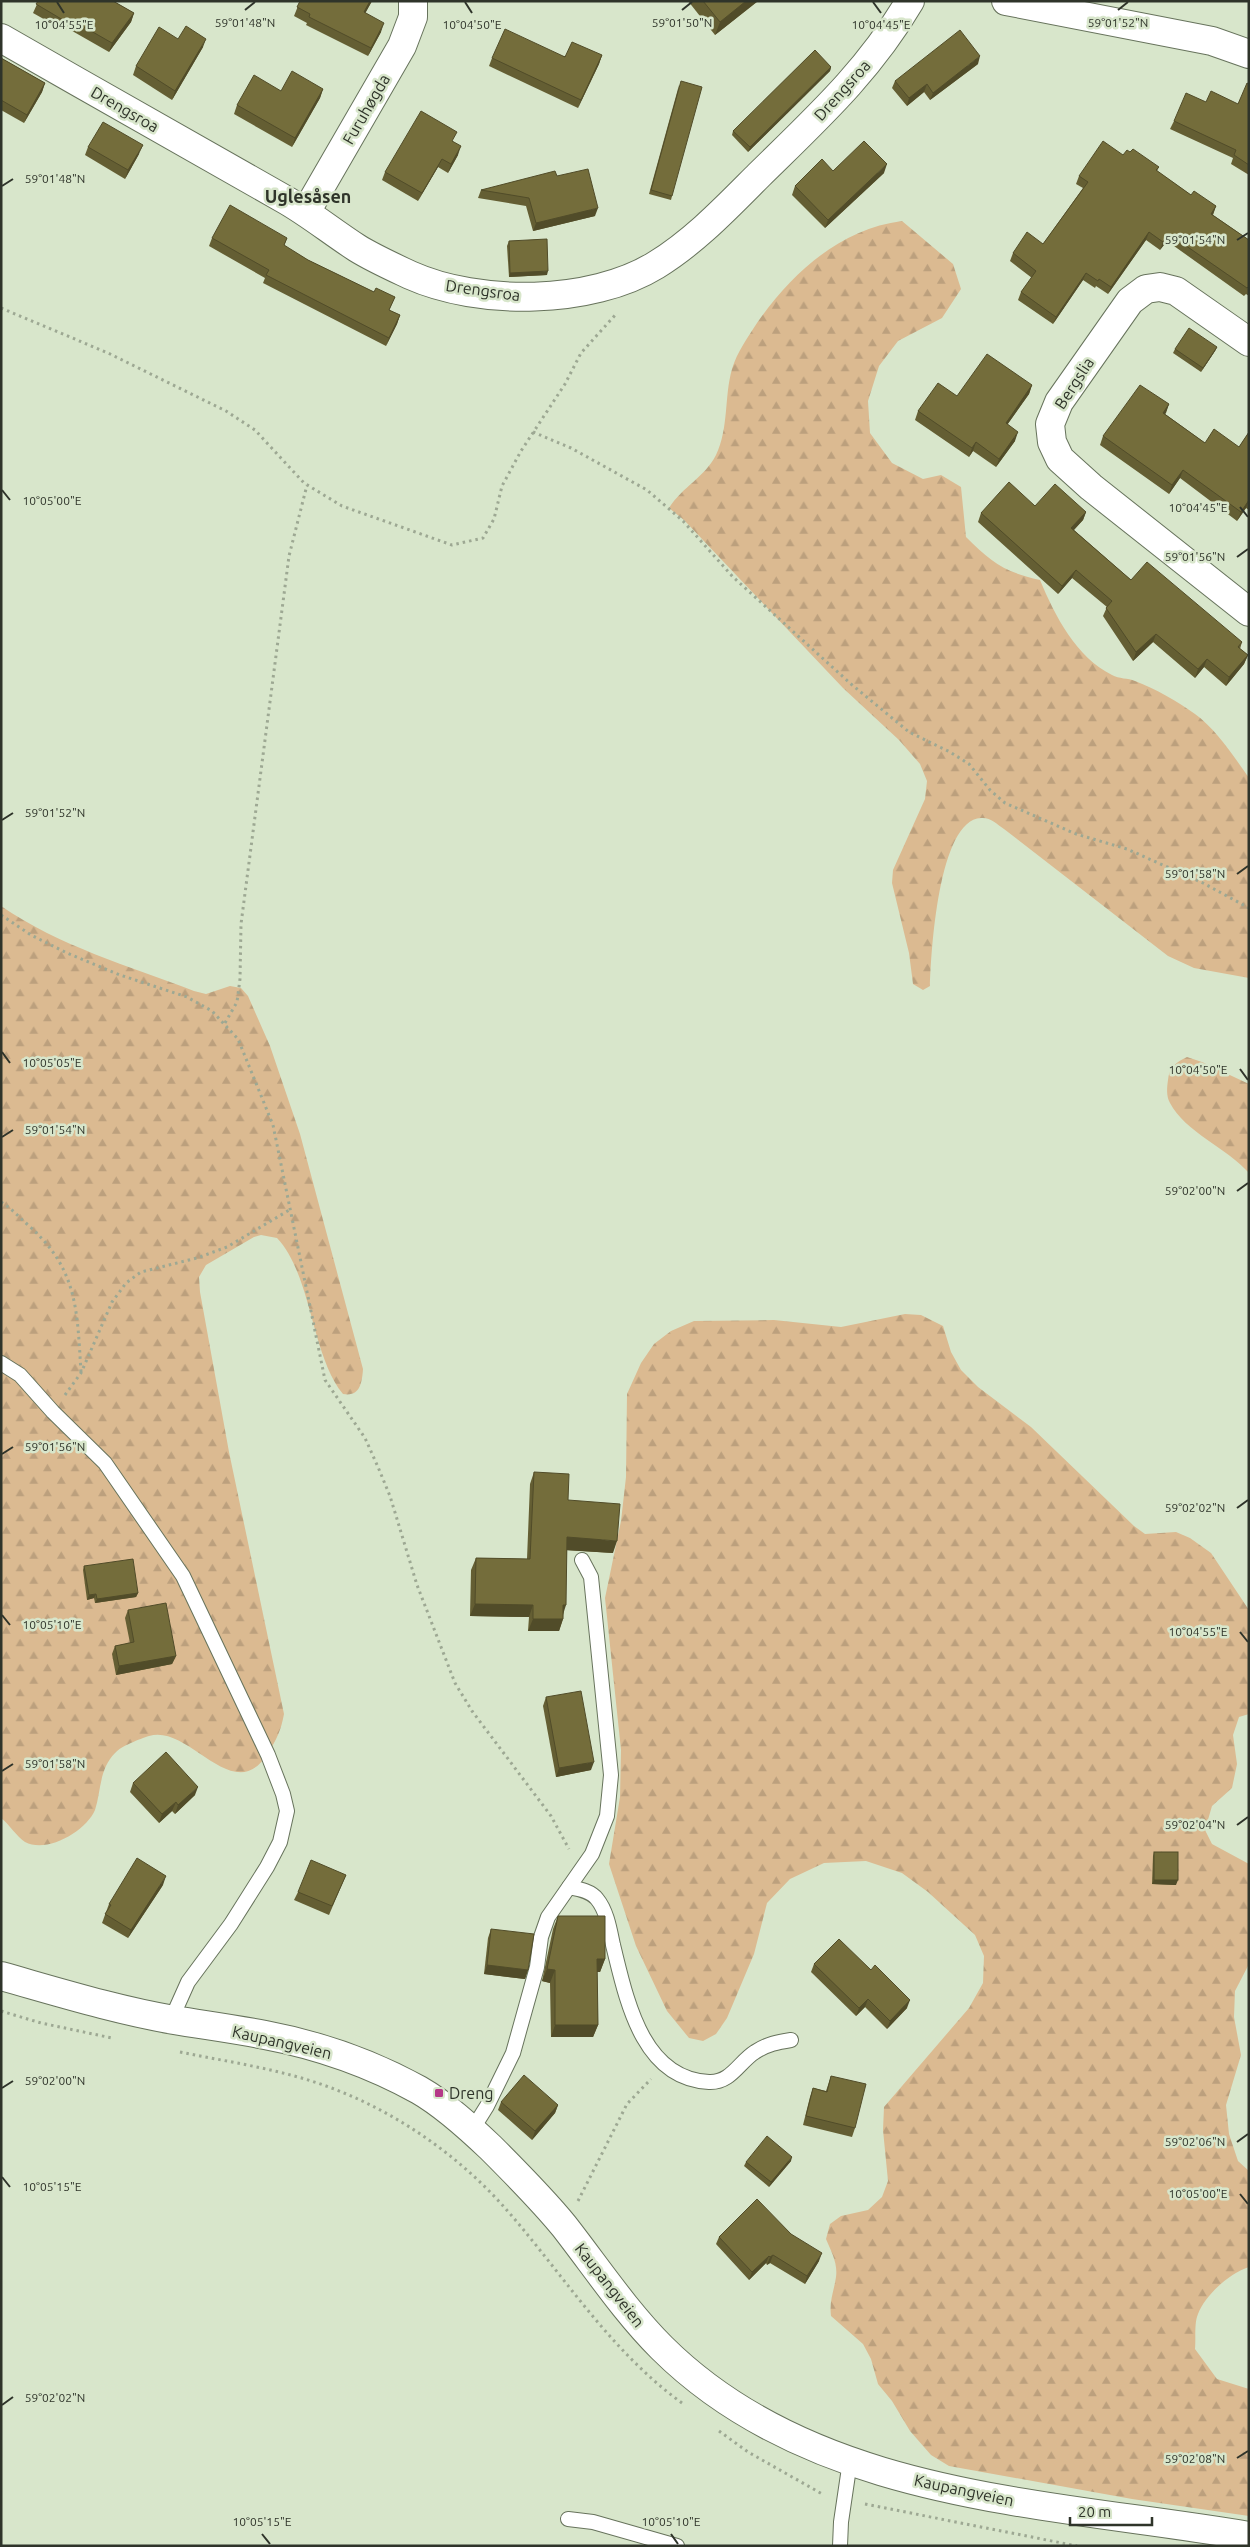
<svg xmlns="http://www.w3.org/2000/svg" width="1250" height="2547" font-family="Ubuntu,sans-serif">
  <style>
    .forest { fill: url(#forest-firs) }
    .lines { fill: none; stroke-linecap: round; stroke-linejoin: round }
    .lane-casing { stroke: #67735c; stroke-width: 16 }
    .street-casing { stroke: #67735c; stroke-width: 30 }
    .secondary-casing { stroke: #67735c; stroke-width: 30 }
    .path { stroke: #9da893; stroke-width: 3; stroke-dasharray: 2.5 4; stroke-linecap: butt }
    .lane { stroke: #fff; stroke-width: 14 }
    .street { stroke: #fff; stroke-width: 28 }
    .secondary { stroke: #fff; stroke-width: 28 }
    .wall { fill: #645e33 }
    .shaded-wall { fill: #514c29 }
    .building { fill: #746d3b; stroke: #514c29 }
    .ticks { fill: none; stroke: #2f342a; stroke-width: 2 }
    .poi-dot { fill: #b53888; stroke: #d8e6cb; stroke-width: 2 }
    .labels { text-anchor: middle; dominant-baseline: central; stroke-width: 5; stroke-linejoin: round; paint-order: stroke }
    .street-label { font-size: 16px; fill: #2f342a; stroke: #d8e6cb }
    .poi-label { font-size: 16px; fill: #2f342a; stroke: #d8e6cb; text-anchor: start }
    .neighbourhood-label { font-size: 18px; font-weight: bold; fill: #2f342a; stroke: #d8e6cb }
    .ticks-label { font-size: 12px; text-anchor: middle; fill: #2f342a; stroke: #d8e6cb; stroke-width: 5; stroke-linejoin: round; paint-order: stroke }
  </style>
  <defs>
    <pattern id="forest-firs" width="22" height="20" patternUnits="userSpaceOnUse" patternTransform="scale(1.25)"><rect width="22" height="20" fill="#dbba91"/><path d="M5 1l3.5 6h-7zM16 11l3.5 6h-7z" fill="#bca07d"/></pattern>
  </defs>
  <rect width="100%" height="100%" fill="#d8e6cb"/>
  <g class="forest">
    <path d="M902 221 953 264 961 289 942 318 898 341 879 366 868 401 870 433 892 463 923 479 941 475 961 487 966 537C991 562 1004 572 1040 580 1055 616 1076 657 1112 675 1119 679 1128 678 1135 681 1156 689 1177 701 1195 714 1215 728 1235 758 1249 778V978L1194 968 1168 956 1004 829C997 824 990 817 981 818 938 820 931 954 930 986L923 990 913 984 909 953 892 883 893 870 925 799 927 781 920 764 899 740 843 688 684 520 669 508C683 486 704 478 716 455 729 428 724 397 732 369 737 352 748 337 757 323 792 273 840 229 902 221Z"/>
    <path d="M1 906C59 946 129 966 194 991L206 994 230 986 241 988 248 996 270 1046 300 1134 363 1369C362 1383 360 1397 343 1394 311 1355 312 1275 277 1238L261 1235 254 1237 206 1265 199 1277 200 1292 229 1452 284 1714C281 1730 277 1739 268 1753 234 1809 189 1723 149 1736 140 1739 121 1746 115 1753 99 1769 101 1792 95 1810 86 1831 47 1854 25 1842 17 1837 9 1824 1 1818Z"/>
    <path d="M1187 1057 1202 1062 1249 1084V1173C1227 1148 1185 1132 1170 1103 1166 1096 1167 1087 1168 1080 1169 1068 1176 1062 1187 1057Z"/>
    <path d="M905 1314 921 1315 943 1326 951 1352 961 1370 978 1387 1031 1427 1134 1526 1145 1534 1176 1532 1190 1538 1211 1553 1249 1610V1714L1239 1717 1233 1735 1237 1764 1232 1788 1212 1806 1205 1830 1212 1844 1249 1864V1964L1235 1991 1234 2017 1241 2055 1226 2105 1229 2134 1238 2161 1249 2171V2267C1230 2273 1205 2295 1198 2314 1194 2323 1196 2339 1195 2349L1217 2379 1249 2389V2516L1132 2499 949 2466 931 2455 910 2431 892 2401 878 2384 871 2359 863 2344 831 2316C829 2301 834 2291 836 2277 838 2263 831 2251 826 2239L830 2224 841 2216 868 2210 882 2197 888 2181 883 2130 884 2107 969 2008 983 1983 984 1956 975 1935 928 1892 902 1873 866 1861 824 1863 790 1879 767 1903 754 1954 727 2018 716 2034 703 2041 689 2038 667 2011 636 1946 609 1864 620 1797 621 1750 605 1598 621 1521 626 1477 627 1394 641 1363 654 1344 671 1331 694 1321 774 1320 841 1327Z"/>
  </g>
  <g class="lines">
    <defs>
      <g id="lane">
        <polyline points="1,1363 20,1375 53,1412 105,1463 183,1576 268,1755 283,1794 287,1811 280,1842 267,1867 231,1924 188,1982 171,2020"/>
        <path d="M569 1887C579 1889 591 1891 597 1899 607 1911 610 1931 613 1945 626 1997 641 2079 709 2082 731 2083 739 2062 755 2052 767 2044 778 2042 791 2040"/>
        <polyline points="472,2130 487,2106 513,2053 537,1967 541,1937 548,1917 592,1854 607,1816 611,1775 591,1577 582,1560"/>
        <polyline points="568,2519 593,2522 677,2546"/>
        <polyline points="840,2546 841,2522 850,2461"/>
      </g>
      <g id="street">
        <polyline points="1006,1 1212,41 1249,54"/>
        <path d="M1 38C95 92 189 145 284 199 309 213 332 232 357 248 373 258 393 267 410 275 479 306 591 305 656 265 695 241 727 207 759 175 816 119 869 71 910 1"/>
        <polyline points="306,212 402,46 413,17 413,1"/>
        <polyline points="1249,342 1176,291 1160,287 1146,289 1130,301 1059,402 1050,424 1052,442 1060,459 1091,487 1249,612"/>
      </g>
      <path id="secondary" d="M1 1976C58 1992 116 2010 174 2020 204 2025 235 2029 265 2035 318 2045 372 2064 419 2090 445 2105 469 2127 491 2148 516 2173 542 2199 564 2226 596 2267 625 2311 662 2348 815 2500 1050 2502 1249 2536"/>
    </defs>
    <use href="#lane" class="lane-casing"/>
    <use href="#street" class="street-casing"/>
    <use href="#secondary" class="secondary-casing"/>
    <g class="path">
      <polyline points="1,308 108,353 226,411 255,430 304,483 342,506 452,545 483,538 494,519 502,486 521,451 565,384 581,353 617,313"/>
      <polyline points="533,432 571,448 647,490 683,521 733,577 851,684 909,732 950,752 969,764 990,790 1005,803 1076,834 1127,849 1203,883 1249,908"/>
      <polyline points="1,915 31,935 67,953 120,975 187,997 212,1011 238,1039 273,1125 325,1380 365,1438 378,1467 390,1496 417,1585 455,1683 472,1711 551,1816 569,1849"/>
      <polyline points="225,1023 237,1002 240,979 241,924 289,556 307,485"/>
      <path d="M1 1202C11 1208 19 1217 28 1225 78 1269 77 1310 81 1372"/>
      <polyline points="65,1395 81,1373 112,1302 126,1283 141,1272 197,1258 227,1247 291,1209"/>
      <polyline points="1,2011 41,2023 112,2038"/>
      <path d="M180 2052C219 2060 259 2066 298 2077 377 2099 451 2147 505 2208 563 2274 610 2351 682 2403"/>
      <polyline points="578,2201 627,2104 651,2079"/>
      <polyline points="719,2431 748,2452 824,2495"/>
      <polyline points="865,2504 1077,2546"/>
    </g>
    <use href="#lane" class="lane"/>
    <use href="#street" class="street"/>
    <use href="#secondary" class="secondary"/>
  </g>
  <g class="wall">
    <polygon points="36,1 113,1 134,13 131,22 109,52 67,28 65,31 33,13 38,2"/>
    <polygon points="300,1 372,1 365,13 381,32 368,56 306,25 307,23 294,16"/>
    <polygon points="688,1 758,1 715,35"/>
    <polygon points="178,39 203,47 172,100 133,75 136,66"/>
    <polygon points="602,55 599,64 578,108 489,66 492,58"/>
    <polygon points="1,58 45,83 42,92 24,123 1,110"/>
    <polygon points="978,64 930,100 924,92 907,106 892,88 895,81"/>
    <polygon points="831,67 830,71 748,152 732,135 733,131"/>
    <polygon points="1249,84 1249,175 1231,164 1233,158 1170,129 1174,121 1206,102 1238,104"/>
    <polygon points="679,85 672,196 671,200 649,194"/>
    <polygon points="323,89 320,98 292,147 234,114 237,105 281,91"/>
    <polygon points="453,141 458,155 448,173 438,167 418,201 382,180 385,172"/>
    <polygon points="88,147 139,154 125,179 85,155"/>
    <polygon points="1123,155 1159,167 1157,171 1191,195 1216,206 1213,215 1249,240 1249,296 1246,294 1244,296 1167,241 1160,250 1146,240 1108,294 1096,286 1095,288 1083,280 1053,324 1018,300 1021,292 1032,278 1010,261 1013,253 1043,244 1083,188 1076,184 1079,176"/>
    <polygon points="833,171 884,173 825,228 792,195 795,186"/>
    <polygon points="557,176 595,216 533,231 526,206 478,198 481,190"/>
    <polygon points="212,238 287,238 284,246 308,260 374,292 395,297 389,310 400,315 397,324 386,346 263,283 265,278 209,246"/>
    <polygon points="509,241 547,275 509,277 507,246"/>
    <polygon points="1217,347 1215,351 1201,372 1173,353 1175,349"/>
    <polygon points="1032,385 1029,394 1007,425 1015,441 996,467 973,451 969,457 915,420 918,411 957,396"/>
    <polygon points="1169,404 1165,414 1205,443 1239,447 1249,432 1249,510 1246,508 1237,521 1180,478 1169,494 1100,445 1103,436"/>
    <polygon points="1035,506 1086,512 1083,520 1074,530 1131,580 1242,642 1240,649 1248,655 1244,664 1226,686 1204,667 1195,678 1153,642 1133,661 1103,616 1107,607 1072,578 1058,594 978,522 981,513"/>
    <polygon points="534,1472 568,1500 613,1553 567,1550 563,1619 559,1631 528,1631 529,1617 470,1616 471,1570 476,1558 527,1559 530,1484"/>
    <polygon points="84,1566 138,1593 136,1597 95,1603 94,1598 87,1600 83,1570"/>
    <polygon points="128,1610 176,1656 172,1664 116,1675 112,1654 115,1646 130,1643 125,1618"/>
    <polygon points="546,1697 591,1770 556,1777 543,1706"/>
    <polygon points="133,1783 195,1795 175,1814 172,1811 159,1823 130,1792"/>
    <polygon points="1154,1852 1176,1885 1152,1884 1153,1856"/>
    <polygon points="346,1875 329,1915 294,1900 298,1892"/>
    <polygon points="163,1885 128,1938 102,1923 109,1904"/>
    <polygon points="558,1916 605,1959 600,1972 597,1972 598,2025 593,2037 551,2037 550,1983 542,1981 553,1929"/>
    <polygon points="491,1929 528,1970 525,1979 484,1974 488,1938"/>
    <polygon points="814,1964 871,1970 907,2008 887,2029 865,2007 856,2016 811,1972"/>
    <polygon points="831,2076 855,2128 852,2137 803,2125 810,2097 813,2088 826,2091"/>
    <polygon points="501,2102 558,2105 555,2113 532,2140 498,2110"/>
    <polygon points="791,2161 769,2187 744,2166 746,2162"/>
    <polygon points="791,2234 819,2261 805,2284 770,2263 767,2265 766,2263 749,2280 716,2244 719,2237"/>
  </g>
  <g class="shaded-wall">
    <polygon points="370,1 372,1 361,21 364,12"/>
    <polygon points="746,1 758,1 715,35 720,22"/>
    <polygon points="134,13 131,22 109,52 112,43"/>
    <polygon points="384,23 381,32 368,56 371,48"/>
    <polygon points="206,39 203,47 172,100 175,91"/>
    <polygon points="602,55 599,64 578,108 581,100"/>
    <polygon points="980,56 978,64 930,100 933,93"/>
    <polygon points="831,67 830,71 748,152 750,147"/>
    <polygon points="45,83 42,92 24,123 27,115"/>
    <polygon points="927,84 924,92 907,106 909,98"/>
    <polygon points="323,89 320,98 292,147 295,138"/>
    <polygon points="143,145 139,154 125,179 128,170"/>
    <polygon points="461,146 458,155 448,173 451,164"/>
    <polygon points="442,159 438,167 418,201 422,193"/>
    <polygon points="887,164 884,173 825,228 828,220"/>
    <polygon points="1216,206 1213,214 1208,222 1211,214"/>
    <polygon points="598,208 595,216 533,231 536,223"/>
    <polygon points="1149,232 1146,240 1108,294 1111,287"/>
    <polygon points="1169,234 1167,241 1160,250 1163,242"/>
    <polygon points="548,271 547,275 509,277 510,273"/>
    <polygon points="1086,273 1083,280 1053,324 1056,317"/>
    <polygon points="400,315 397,324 386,346 389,338"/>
    <polygon points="1217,347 1215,351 1201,372 1203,368"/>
    <polygon points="1032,385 1029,394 1002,432 1006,423"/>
    <polygon points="1169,404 1166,413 1159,421 1163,413"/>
    <polygon points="1018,432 1015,441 996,467 999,459"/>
    <polygon points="976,442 973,451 969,457 972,448"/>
    <polygon points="1183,470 1180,478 1169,494 1172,485"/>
    <polygon points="1249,500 1246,508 1237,521 1241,512"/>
    <polygon points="1086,512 1083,520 1068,536 1071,528"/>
    <polygon points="1076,570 1072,578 1058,594 1062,586"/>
    <polygon points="1156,634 1153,642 1133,661 1136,652"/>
    <polygon points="1248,655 1244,664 1226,686 1229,677"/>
    <polygon points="1207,659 1204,667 1195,678 1198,669"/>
    <polygon points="567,1537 617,1541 613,1553 563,1550"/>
    <polygon points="138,1593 136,1597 95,1603 97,1599"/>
    <polygon points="96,1594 94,1598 87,1600 89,1595"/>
    <polygon points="475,1604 533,1605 529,1617 470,1616"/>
    <polygon points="563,1605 566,1605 562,1618"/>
    <polygon points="533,1619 563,1619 559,1631 528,1631"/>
    <polygon points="176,1656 172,1664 116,1675 119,1666"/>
    <polygon points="594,1762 591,1770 556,1777 559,1768"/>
    <polygon points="198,1787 195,1795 175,1814 178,1805"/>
    <polygon points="176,1802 172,1811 159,1823 162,1814"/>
    <polygon points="166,1876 163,1885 128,1938 131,1930"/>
    <polygon points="1154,1880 1178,1880 1176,1885 1152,1884"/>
    <polygon points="597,1959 605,1959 600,1972 593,1972"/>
    <polygon points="487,1965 528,1970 525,1979 484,1974"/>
    <polygon points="547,1969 555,1970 550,1983 542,1981"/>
    <polygon points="868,1999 865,2007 856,2016 859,2008"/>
    <polygon points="910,2000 907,2008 887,2029 890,2021"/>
    <polygon points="555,2025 598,2025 593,2037 551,2037"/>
    <polygon points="558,2105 555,2113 532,2140 535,2131"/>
    <polygon points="792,2157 791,2161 769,2187 771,2182"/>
    <polygon points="822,2253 819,2261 805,2284 807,2276"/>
    <polygon points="773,2255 770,2263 767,2265 770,2257"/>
    <polygon points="769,2256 766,2263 749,2280 752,2272"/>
  </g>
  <g class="building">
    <polygon points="38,1 113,1 134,13 112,43 70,19 68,23 36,4"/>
    <polygon points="300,1 370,1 364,12 384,23 371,48 309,17 310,14 297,7"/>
    <polygon points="703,1 746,1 720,22"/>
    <polygon points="186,26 206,39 175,91 136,66 159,27 178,39"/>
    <polygon points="505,29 565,57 572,42 602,55 581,100 492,58"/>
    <polygon points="960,30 980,56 933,93 927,84 909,98 895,81"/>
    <polygon points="815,50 831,67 750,147 733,131"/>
    <polygon points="1,58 45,83 27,115 1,100"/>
    <polygon points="292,71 323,89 295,138 237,105 254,75 281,91"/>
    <polygon points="681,81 702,87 672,196 651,190"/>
    <polygon points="1247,83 1249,84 1249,165 1234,155 1236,150 1174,121 1186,93 1206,102 1211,91 1238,104"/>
    <polygon points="421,111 457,132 452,141 461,146 451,164 442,159 422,193 385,172"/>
    <polygon points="103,122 143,145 128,170 88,147"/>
    <polygon points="864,141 887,164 828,220 795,186 822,159 833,171"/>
    <polygon points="1103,141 1123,155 1127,150 1130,152 1133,149 1159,167 1156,170 1191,195 1194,191 1216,206 1211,214 1249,240 1249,286 1247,288 1169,234 1163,242 1149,232 1111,287 1099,279 1098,281 1086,273 1056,317 1021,292 1036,271 1013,253 1027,232 1043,244 1088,182 1079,176"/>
    <polygon points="588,169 598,208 536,223 529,198 481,190 555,171 557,176"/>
    <polygon points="230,205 287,238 284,245 308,260 374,292 376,288 395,297 389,310 400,315 389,338 266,275 269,270 212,238"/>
    <polygon points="547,239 548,271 510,273 509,241"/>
    <polygon points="1189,328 1217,347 1203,368 1175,349"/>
    <polygon points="987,354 1032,385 1006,423 1018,432 999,459 976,442 972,448 918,411 938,383 957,396"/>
    <polygon points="1140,385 1169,404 1163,413 1205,443 1214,429 1239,447 1249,432 1249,500 1241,512 1183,470 1172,485 1103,436"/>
    <polygon points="1009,482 1035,506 1055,484 1086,512 1071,528 1131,580 1147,562 1242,642 1238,647 1248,655 1229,677 1207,659 1198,669 1156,634 1136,652 1106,608 1112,601 1076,570 1062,586 981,513"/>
    <polygon points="534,1472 569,1474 568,1500 620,1504 617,1541 567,1537 566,1605 563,1605 563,1619 533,1619 533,1605 475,1604 476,1558 530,1559"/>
    <polygon points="133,1559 138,1593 97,1599 96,1594 89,1595 84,1566"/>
    <polygon points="166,1603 176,1656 119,1666 115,1646 134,1642 128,1610"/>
    <polygon points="581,1691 594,1762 559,1768 546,1697"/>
    <polygon points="166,1752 198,1787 178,1805 176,1802 162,1814 133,1783"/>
    <rect x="1154" y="1852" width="24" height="28"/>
    <polygon points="137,1858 166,1876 131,1930 105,1914 111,1905 109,1904"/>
    <polygon points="311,1860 346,1875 332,1906 298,1892"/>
    <polygon points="558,1916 605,1916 605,1959 597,1959 598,2025 555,2025 555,1970 547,1969"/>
    <polygon points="491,1929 534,1934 528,1970 487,1965"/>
    <polygon points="839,1939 871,1970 875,1965 910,2000 890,2021 868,1999 859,2008 814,1964"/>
    <polygon points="524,2075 558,2105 535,2131 501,2102"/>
    <polygon points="831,2076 866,2084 855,2128 806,2116 813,2088 827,2092"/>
    <polygon points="767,2136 792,2157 771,2182 746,2162"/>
    <polygon points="757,2199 791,2234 822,2253 807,2276 773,2255 770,2257 769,2256 752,2272 719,2237"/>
  </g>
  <path class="ticks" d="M57 2 64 13M465 2 472 13M873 2 881 13M245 10 255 2M682 10 692 2M1118 10 1128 2M2 186 13 179M1237 240 1248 233M2 490 10 500M1240 507 1248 517M1237 557 1248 549M2 820 13 813M1237 874 1248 866M2 1052 10 1063M1240 1069 1248 1080M2 1137 13 1130M1237 1191 1248 1183M2 1454 13 1447M1237 1508 1248 1500M2 1615 10 1625M1240 1632 1248 1642M2 1771 13 1764M1237 1825 1248 1817M2 2088 13 2081M1237 2142 1248 2134M2 2177 10 2187M1240 2194 1248 2204M2 2405 13 2397M1237 2458 1248 2451M262 2534 270 2544M671 2534 678 2544"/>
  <rect class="poi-dot" x="434" y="2088" width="10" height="10" rx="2.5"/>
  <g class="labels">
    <g class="street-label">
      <text transform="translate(842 90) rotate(-48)">Drengsroa</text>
      <text transform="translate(125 109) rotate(30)">Drengsroa</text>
      <text transform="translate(366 109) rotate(-60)">Furuhøgda</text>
      <text transform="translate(483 290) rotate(8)">Drengsroa</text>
      <text transform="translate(1074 383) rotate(-57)">Bergslia</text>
      <text transform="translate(282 2042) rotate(13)">Kaupangveien</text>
      <text transform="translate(610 2285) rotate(52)">Kaupangveien</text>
      <text transform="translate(964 2490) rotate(12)">Kaupangveien</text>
    </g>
    <g class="poi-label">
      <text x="449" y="2093">Dreng</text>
    </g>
    <g class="neighbourhood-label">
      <text x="308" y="196">Uglesåsen</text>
    </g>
  </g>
  <g class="ticks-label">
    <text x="245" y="27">59°01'48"N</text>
    <text x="682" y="27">59°01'50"N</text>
    <text x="1118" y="27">59°01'52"N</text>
    <text x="64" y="29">10°04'55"E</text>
    <text x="472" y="29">10°04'50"E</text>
    <text x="881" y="29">10°04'45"E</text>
    <text x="55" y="183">59°01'48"N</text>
    <text x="1195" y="244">59°01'54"N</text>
    <text x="52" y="505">10°05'00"E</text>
    <text x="1198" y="512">10°04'45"E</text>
    <text x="1195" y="561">59°01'56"N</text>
    <text x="55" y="817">59°01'52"N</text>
    <text x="1195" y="878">59°01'58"N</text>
    <text x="52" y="1067">10°05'05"E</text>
    <text x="1198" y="1074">10°04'50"E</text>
    <text x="55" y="1134">59°01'54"N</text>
    <text x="1195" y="1195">59°02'00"N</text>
    <text x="55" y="1451">59°01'56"N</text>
    <text x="1195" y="1512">59°02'02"N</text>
    <text x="52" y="1629">10°05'10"E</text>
    <text x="1198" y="1636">10°04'55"E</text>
    <text x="55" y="1768">59°01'58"N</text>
    <text x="1195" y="1829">59°02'04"N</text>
    <text x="55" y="2085">59°02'00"N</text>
    <text x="1195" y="2146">59°02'06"N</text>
    <text x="52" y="2191">10°05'15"E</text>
    <text x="1198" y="2198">10°05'00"E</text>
    <text x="55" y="2402">59°02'02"N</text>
    <text x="1195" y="2463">59°02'08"N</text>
    <text x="262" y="2526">10°05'15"E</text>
    <text x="671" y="2526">10°05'10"E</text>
  </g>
  <rect width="1250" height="2547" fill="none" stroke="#2f342a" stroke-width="5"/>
  <path d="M1070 2517v8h82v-8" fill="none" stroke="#2f342a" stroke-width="2.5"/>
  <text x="1078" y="2517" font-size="15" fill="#2f342a" stroke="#d8e6cb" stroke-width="4" paint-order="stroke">20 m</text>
</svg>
